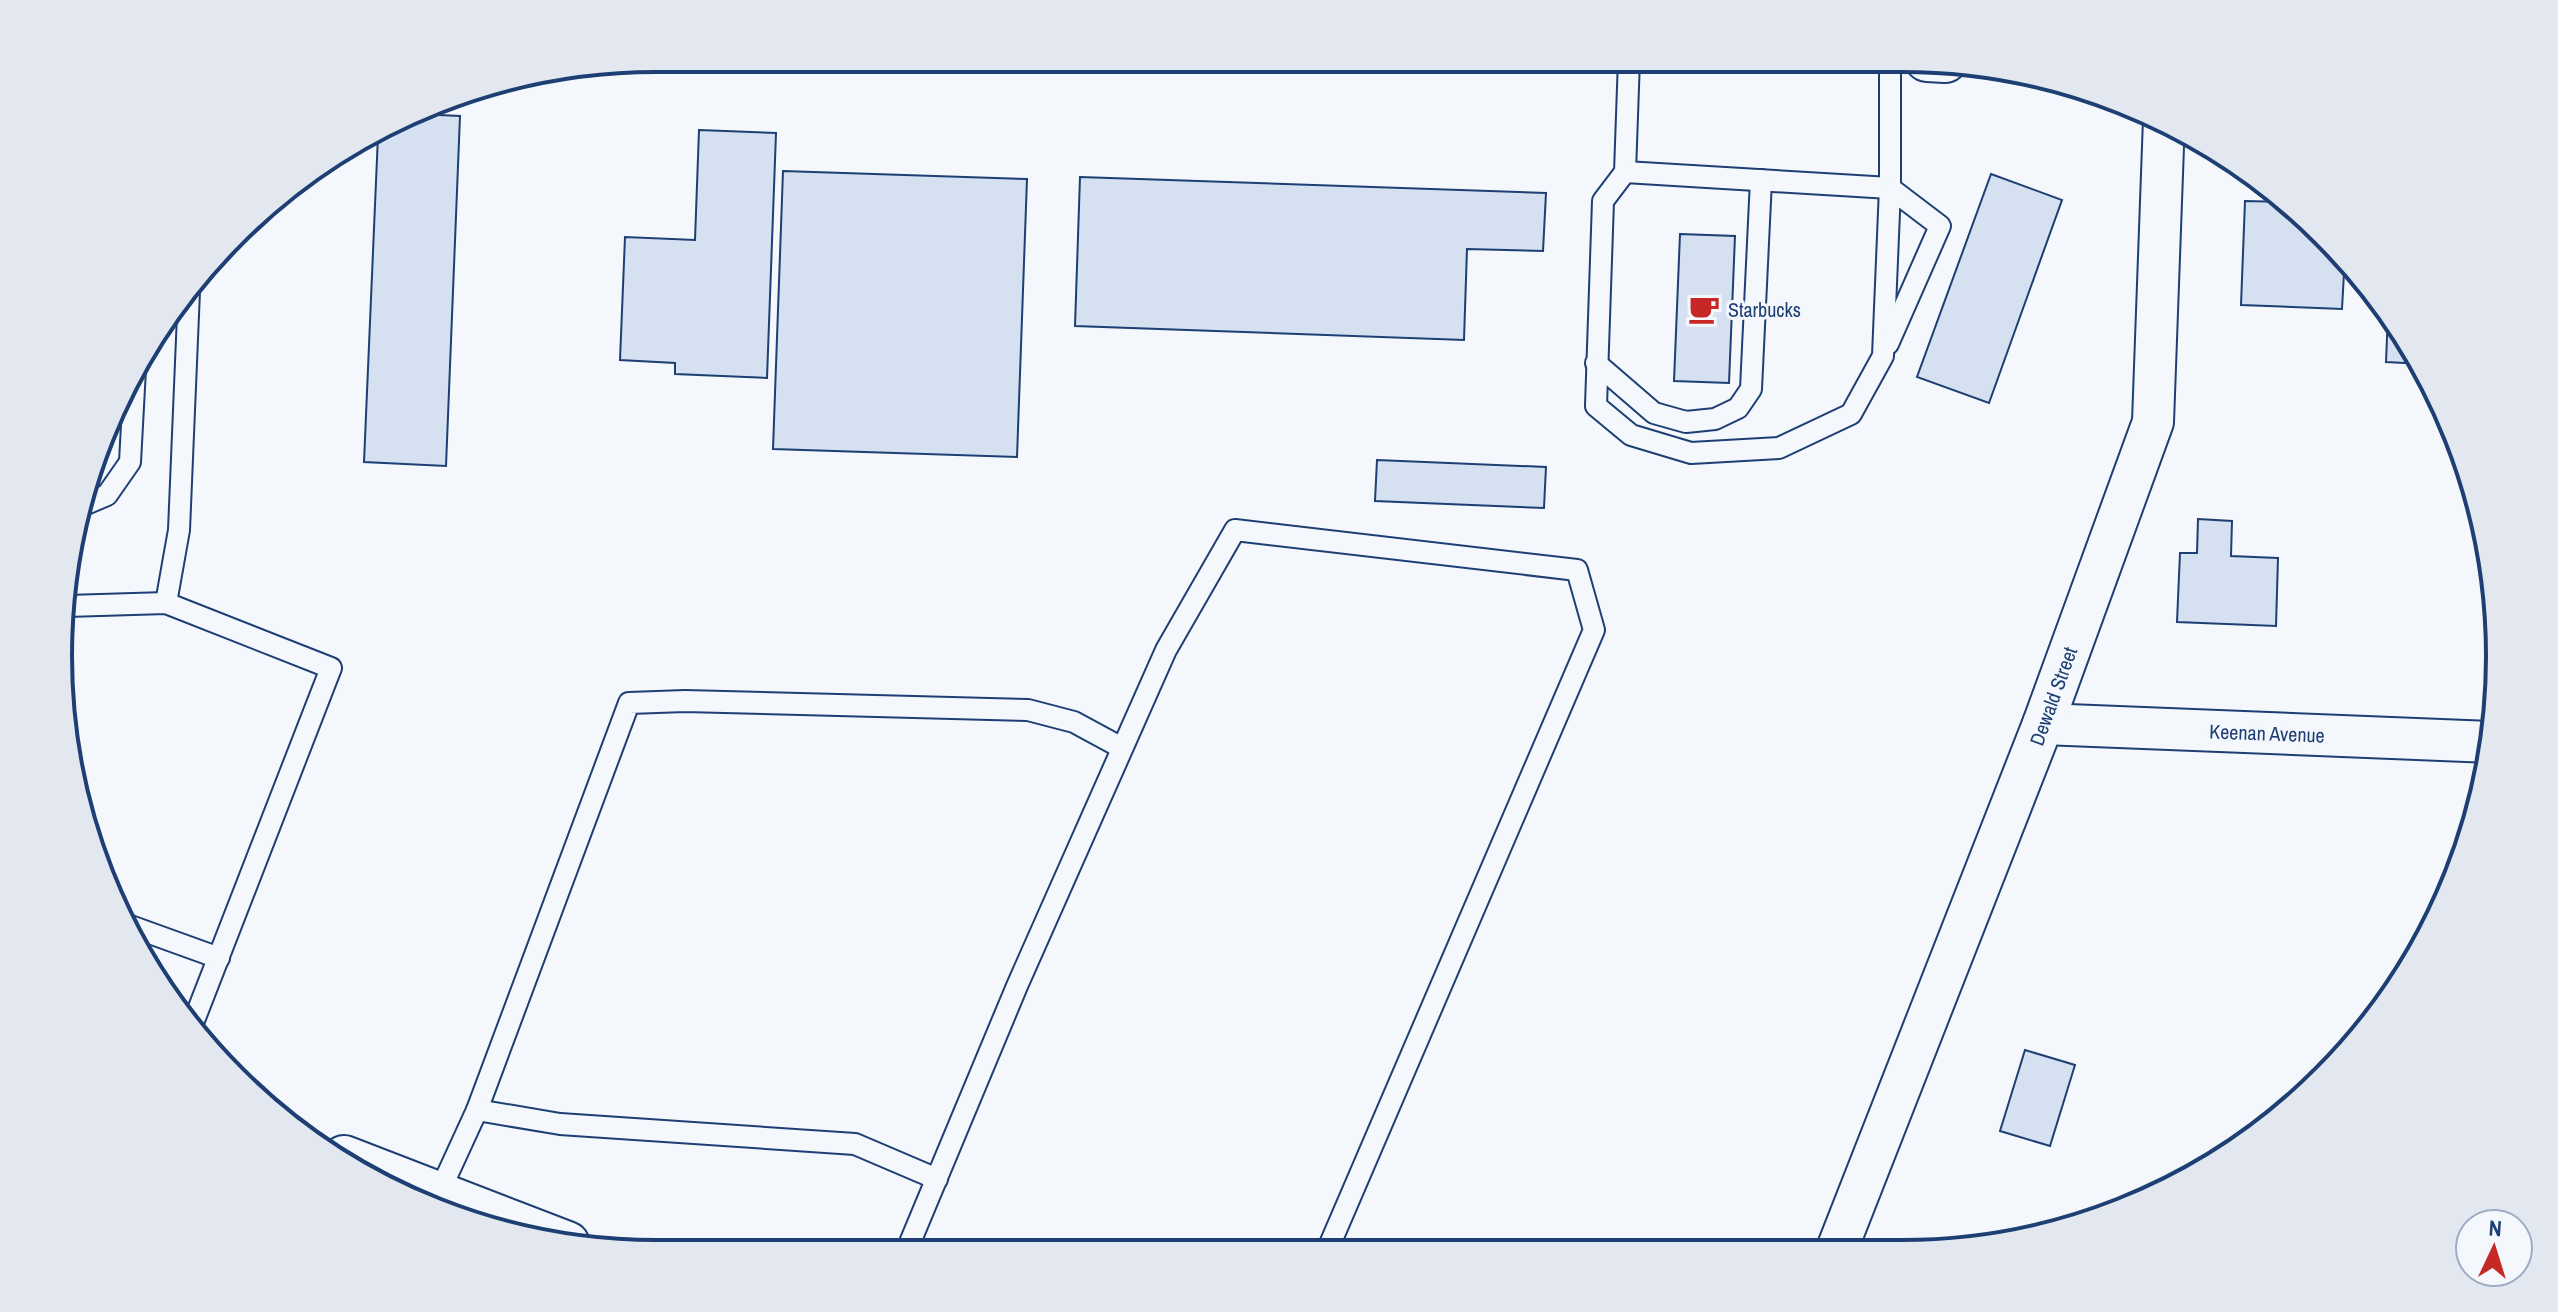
<svg xmlns="http://www.w3.org/2000/svg" width="2558" height="1312" font-family="'Archivo Narrow',sans-serif">
  <style>
    .building { fill: #d5e0f0; stroke: #1d3f73; stroke-width: 2 }
    .lines { fill: none; stroke-linecap: round; stroke-linejoin: round }
    .service-casing { stroke: #1d3f73; stroke-width: 24 }
    .minor-casing { stroke: #1d3f73; stroke-width: 44 }
    .tertiary-casing { stroke: #1d3f73; stroke-width: 48 }
    .primary-casing { stroke: #1d3f73; stroke-width: 48 }
    .service { stroke: #f4f7fb; stroke-width: 20 }
    .minor { stroke: #f4f7fb; stroke-width: 40 }
    .tertiary { stroke: #f4f7fb; stroke-width: 44 }
    .primary { stroke: #f4f7fb; stroke-width: 44 }
    .labels { text-anchor: middle; dominant-baseline: central; stroke-width: 6; stroke-linejoin: round; paint-order: stroke }
    .poi-label { font-size: 20px; fill: #1d3f73; stroke: #f4f7fb; text-anchor: start }
    .street-label { font-size: 20px; fill: #1d3f73; stroke: #f4f7fb }
    .rim { fill: none; stroke: #1d3f73; stroke-width: 4 }
  </style>
  <rect width="100%" height="100%" fill="#f4f7fb"/>
  <g class="building">
    <polygon points="417,114 460,116 446,466 364,462 378,135"/>
    <polygon points="699,130 776,133 767,378 675,374 675,363 620,360 625,237 695,240"/>
    <polygon points="783,171 1027,179 1017,457 773,449"/>
    <polygon points="1991,174 2062,200 1989,403 1917,377"/>
    <polygon points="1080,177 1546,193 1543,251 1467,249 1464,340 1075,326"/>
    <polygon points="2245,201 2288,202 2345,255 2342,309 2241,305"/>
    <polygon points="1680,234 1735,236 1729,383 1674,381"/>
    <polygon points="2388,313 2420,357 2423,364 2386,362"/>
    <polygon points="1377,460 1546,467 1544,508 1375,501"/>
    <polygon points="2198,519 2232,521 2231,556 2278,558 2276,626 2177,622 2180,553 2197,553"/>
    <polygon points="2025,1050 2075,1065 2050,1146 2000,1131"/>
  </g>
  <g class="lines">
    <defs>
      <g id="service">
        <polyline points="1629,59 1625,172 1603,201 1596,406 1631,435 1691,453 1779,448 1851,414 1883,356 1890,188"/>
        <polyline points="1625,172 1890,188 1890,59"/>
        <polyline points="1888,344 1940,226 1890,188"/>
        <polyline points="1596,363 1654,413 1686,422 1715,419 1738,408 1751,389 1761,180"/>
        <polyline points="79,507 107,495 130,462 135,369"/>
        <polyline points="166,603 179,530 189,291"/>
        <polyline points="67,606 166,603 331,668 193,1023"/>
        <polyline points="122,923 219,958"/>
        <polyline points="477,1110 629,703 685,701 1028,710 1074,722 1122,748"/>
        <polyline points="438,1195 477,1110 560,1124 855,1144 937,1179"/>
        <polyline points="906,1252 1017,986 1166,650 1235,530 1577,570 1594,630 1327,1251"/>
      </g>
      <g id="minor">
        <polyline points="2043,724 2491,742"/>
        <polyline points="1837,1249 2043,724 2153,422 2164,119"/>
      </g>
      <polyline id="tertiary" points="344,1158 567,1244"/>
      <polyline id="primary" points="1927,59 1945,60"/>
    </defs>
    <use href="#service" class="service-casing"/>
    <use href="#minor" class="minor-casing"/>
    <use href="#tertiary" class="tertiary-casing"/>
    <use href="#primary" class="primary-casing"/>
    <use href="#service" class="service"/>
    <use href="#minor" class="minor"/>
    <use href="#tertiary" class="tertiary"/>
    <use href="#primary" class="primary"/>
  </g>
  <defs>
    <symbol id="cafe-bare" viewBox="-9 -9 18 18"><path d="M-5.5-4.5H6V0H3Q3 3.5 0 3.5H-2.5Q-5.5 3.5-5.5 0ZM3-3.2v2h1.7v-2ZM-6 4.5H4V6H-6Z" fill="#c62828" stroke="#f4f7fb" stroke-width="2.5" paint-order="stroke"/></symbol>
  </defs>
  <g fill-rule="evenodd">
    <use href="#cafe-bare" x="1682" y="287" width="44" height="44"/>
  </g>
  <g class="labels">
    <g class="poi-label">
      <text x="1728" y="309">Starbucks</text>
    </g>
    <g class="street-label">
      <text transform="translate(2053 696) rotate(-70)">Dewald Street</text>
      <text transform="translate(2267 733) rotate(2)">Keenan Avenue</text>
    </g>
  </g>
  <path d="M0 0H2558V1312H0ZM656 72H1902A584 584 0 0 1 2486 656V656A584 584 0 0 1 1902 1240H656A584 584 0 0 1 72 656V656A584 584 0 0 1 656 72Z" fill="#e3e8f0" fill-rule="evenodd"/>
  <path class="rim" d="M656 72H1902A584 584 0 0 1 2486 656V656A584 584 0 0 1 1902 1240H656A584 584 0 0 1 72 656V656A584 584 0 0 1 656 72Z"/>
  <g transform="translate(2494 1248) rotate(4)"><circle r="38" fill="#f4f7fb" stroke="#9eadc5" stroke-width="2"/>
  <path d="M0-6L14 30L0 20L-14 30Z" fill="#c62828"/>
  <text y="-12" font-size="22" font-weight="bold" text-anchor="middle" fill="#1d3f73">N</text>
  </g>
</svg>
